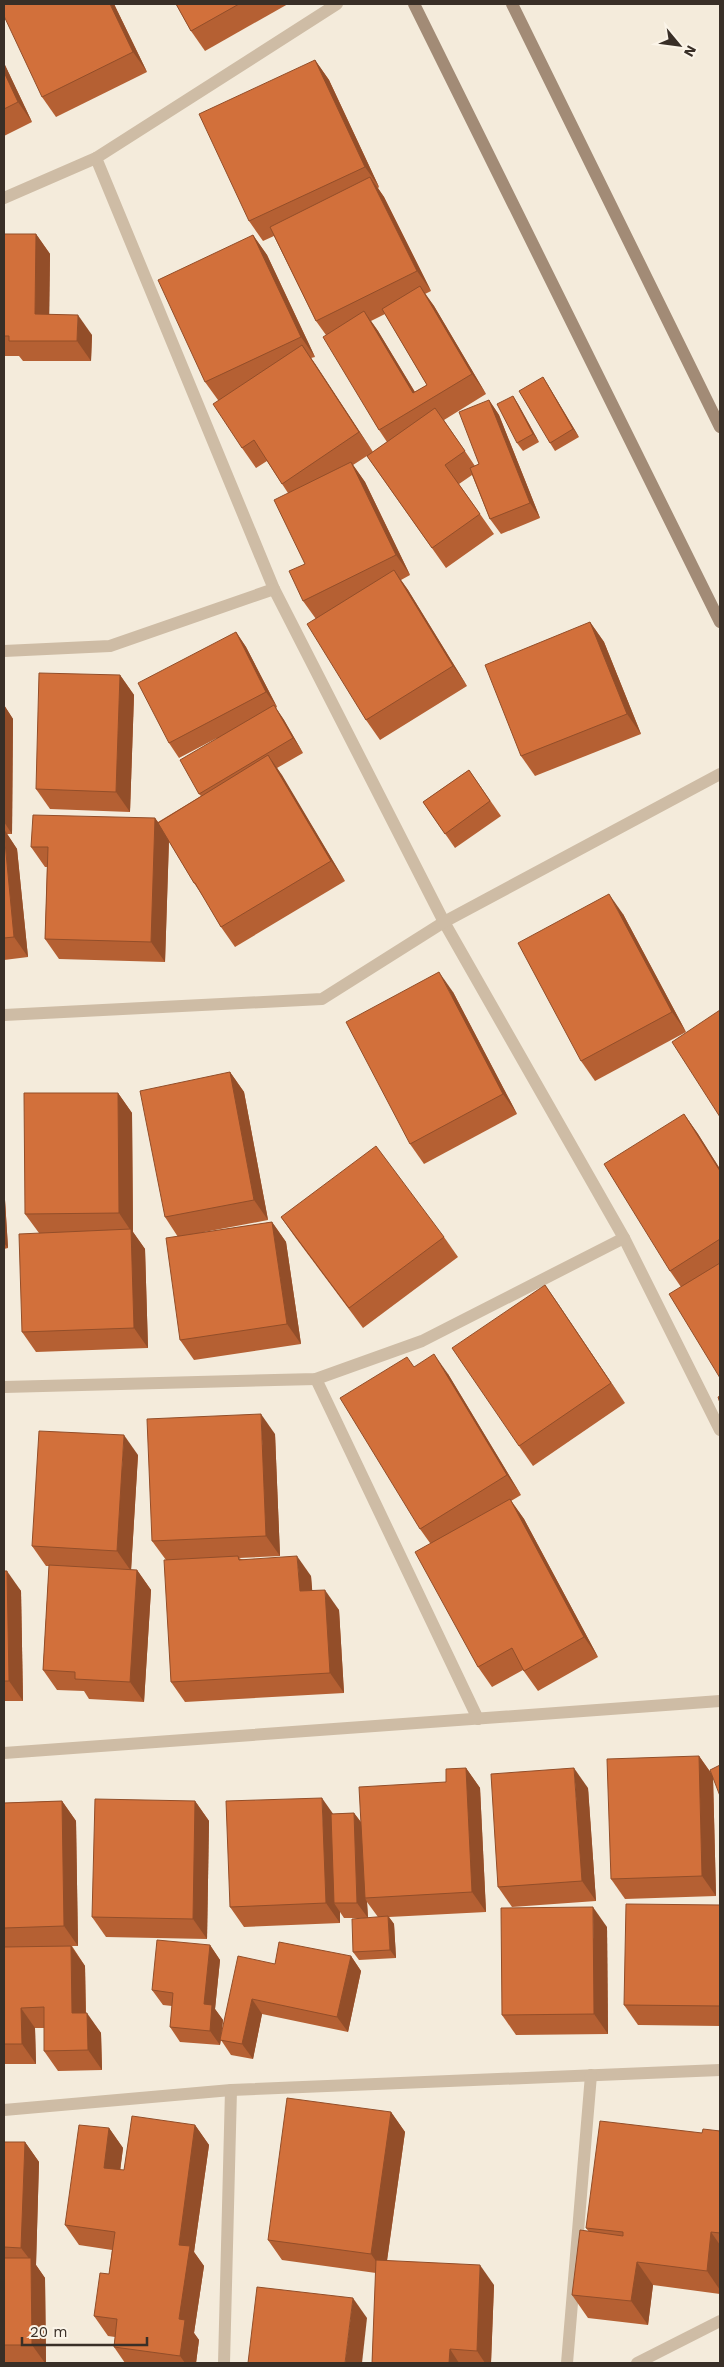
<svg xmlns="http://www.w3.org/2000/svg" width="724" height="2367" font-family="'Work Sans',sans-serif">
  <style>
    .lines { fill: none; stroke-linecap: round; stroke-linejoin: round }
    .street { stroke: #cebca5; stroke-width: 12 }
    .secondary { stroke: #a28b76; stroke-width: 12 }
    .wall { fill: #b56033; fill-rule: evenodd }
    .shaded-wall { fill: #934e29 }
    .building { fill: #d2703b; stroke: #934e29 }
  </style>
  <rect width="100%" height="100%" fill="#f4ebdb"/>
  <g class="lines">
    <g class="street">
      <polyline points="337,4 96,158 274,589 444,922 624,1238 720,1430"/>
      <polyline points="4,198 96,158"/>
      <polyline points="4,651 110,646 274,589"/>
      <polyline points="4,1015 322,999 444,922 720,774"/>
      <polyline points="316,1379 478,1719"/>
      <polyline points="4,1387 316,1379 422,1341 624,1238"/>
      <polyline points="4,1753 720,1701"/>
      <polyline points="4,2110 231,2090 720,2070"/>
      <polyline points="224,2363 231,2090"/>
      <polyline points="567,2363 591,2075"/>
      <polyline points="637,2363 720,2321"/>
    </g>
    <g class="secondary">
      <polyline points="414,4 720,622"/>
      <polyline points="512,4 720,427"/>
    </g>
  </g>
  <g class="wall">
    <polygon points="114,4 147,72 56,117 42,97"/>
    <polygon points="176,4 288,4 205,51 191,31"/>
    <path d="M315 60 329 80 379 187 378 188 384 197 431 291 425 294 434 306 486 394 444 420 475 466 479 464 489 400 499 415 540 518 501 534 490 519 472 475 459 484 494 534 446 568 367 456 373 452 353 465 365 482 410 575 401 580 408 590 467 686 380 740 366 720 316 619 303 601 305 564 288 493 267 461 256 468 242 448 218 400 205 382 253 235 267 255 315 357 311 358 373 452 387 442 379 430 326 335 316 321 274 236 263 241 249 221ZM385 314 427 385 415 392 378 331 371 321Z"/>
    <polygon points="4,63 32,122 4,136"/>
    <polygon points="4,234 36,234 50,254 49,314 92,335 91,361 23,361 19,356 4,356"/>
    <polygon points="543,377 548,385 579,437 555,451 550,443"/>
    <polygon points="513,396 518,404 539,442 523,451 517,443"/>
    <polygon points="590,622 604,642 641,734 535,776 521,756"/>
    <polygon points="236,632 246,647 277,707 276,708 284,720 303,753 277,768 345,881 235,947 221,927 206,901 194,883 169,841 165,962 59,959 45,939 47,867 45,867 31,847 155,818 158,822 201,796 199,794 217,738 179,758 169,743"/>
    <polygon points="120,675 134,695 130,812 50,809 36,789"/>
    <polygon points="4,705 13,719 12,834 7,834 17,849 28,957 4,960"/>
    <polygon points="469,770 501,816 455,848 423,802"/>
    <polygon points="623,914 686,1032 595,1081 581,1061"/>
    <polygon points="453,992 517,1114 424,1164 410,1144"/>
    <polygon points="230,1072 244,1092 268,1220 199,1233 272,1222 286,1242 301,1344 194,1360 180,1340 178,1237 165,1217"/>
    <polygon points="118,1093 132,1113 133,1232 145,1249 148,1348 36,1352 22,1332 39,1233 25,1214"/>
    <polygon points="684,1114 698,1134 720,1169 720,1378 681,1287 670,1271"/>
    <polygon points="4,1184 8,1248 4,1249"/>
    <polygon points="281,1217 444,1237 458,1257 363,1328 295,1237"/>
    <polygon points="545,1285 625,1403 533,1466 519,1446"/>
    <polygon points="414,1367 448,1374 521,1495 511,1501 524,1519 598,1657 538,1691 523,1670 492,1687 478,1667 430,1543 420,1529"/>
    <polygon points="275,1434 280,1556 239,1558 241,1559 311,1576 312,1591 339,1610 344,1693 185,1702 171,1682 166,1560 152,1541"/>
    <polygon points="138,1455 131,1570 137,1570 151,1590 144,1702 89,1699 84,1691 57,1690 43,1670 49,1566 46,1566 32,1546"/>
    <polygon points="4,1571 21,1591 23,1701 4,1701"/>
    <polygon points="699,1756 711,1773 713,1778 716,1896 625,1899 611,1879"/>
    <polygon points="466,1768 480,1788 486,1912 389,1917 394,1924 396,1958 359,1960 353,1952 378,1917 367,1902 368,1918 344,1918 340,1912 340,1923 244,1927 230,1907 334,1814 354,1813 361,1822 446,1782"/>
    <polygon points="588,1788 596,1901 512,1907 498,1887"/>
    <polygon points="62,1801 76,1821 78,1946 72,1946 85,1966 86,2013 101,2033 102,2070 58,2071 44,2051 44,2028 35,2028 36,2064 4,2064 4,1803"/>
    <polygon points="195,1801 209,1821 207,1939 106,1937 92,1917"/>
    <polygon points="720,1905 720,2026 638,2025 624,2005"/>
    <polygon points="607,1927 608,2034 516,2035 502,2015"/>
    <polygon points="210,1945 220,1960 215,2009 223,2020 221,2038 275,1964 351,1956 361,1971 348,2032 262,2014 253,2059 231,2055 221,2040 220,2045 180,2042 170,2027 172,2006 163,2005 152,1990"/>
    <polygon points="391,2112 405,2132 387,2261 494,2285 491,2363 372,2363 376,2273 282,2260 268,2240"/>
    <polygon points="195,2125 209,2145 194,2252 204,2266 194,2333 199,2340 196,2363 125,2363 114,2347 115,2337 108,2336 94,2316 109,2274 112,2250 79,2245 65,2225 109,2128 123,2148 120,2170 124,2170"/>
    <polygon points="720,2131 720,2294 653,2285 648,2325 588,2318 572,2295 589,2232 586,2228 702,2133"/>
    <polygon points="4,2142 25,2142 39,2162 36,2265 45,2278 46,2363 4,2363"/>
  </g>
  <g class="shaded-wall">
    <polygon points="110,4 114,4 147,72 133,52"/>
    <polygon points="315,60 329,80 379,187 365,167"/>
    <polygon points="4,63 32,122 18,102 4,72"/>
    <polygon points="370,177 384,197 431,291 417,271"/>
    <polygon points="36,234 50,254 49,334 35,314"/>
    <polygon points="253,235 267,255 315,357 301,337"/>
    <polygon points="420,286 434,306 486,394 472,374"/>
    <polygon points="364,311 378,331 422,404 413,393"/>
    <polygon points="78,315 92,335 91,361 77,341"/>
    <polygon points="302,345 316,365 373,452 359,432"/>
    <polygon points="543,377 548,385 579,437 573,429"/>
    <polygon points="513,396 518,404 539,442 533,434"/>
    <polygon points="489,400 499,415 540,518 530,503"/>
    <polygon points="351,462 365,482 410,575 396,555"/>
    <polygon points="394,570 408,590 467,686 453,666"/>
    <polygon points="590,622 604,642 641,734 627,714"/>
    <polygon points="236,632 246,647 277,707 266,692"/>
    <polygon points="120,675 134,695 130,812 116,792"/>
    <polygon points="4,705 13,719 12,834 4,822"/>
    <polygon points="274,705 284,720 303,753 293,738"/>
    <polygon points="268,755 282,775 345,881 331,861"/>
    <polygon points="155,818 169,838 165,962 151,942"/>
    <polygon points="4,829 17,849 28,957 14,937"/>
    <polygon points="609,894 623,914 686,1032 672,1012"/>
    <polygon points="439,972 453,992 517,1114 503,1094"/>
    <polygon points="230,1072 244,1092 268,1220 254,1200"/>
    <polygon points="118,1093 132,1113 133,1232 145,1249 148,1348 134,1328 131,1231 119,1213"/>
    <polygon points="684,1114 698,1134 720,1169 720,1171"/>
    <polygon points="4,1184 8,1248 4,1243"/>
    <polygon points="272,1222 286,1242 301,1344 287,1324"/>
    <polygon points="545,1285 559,1305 625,1403 611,1383"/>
    <polygon points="434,1354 448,1374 521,1495 507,1475"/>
    <polygon points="261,1414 275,1434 280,1556 266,1536"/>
    <polygon points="124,1435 138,1455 131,1571 117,1551"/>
    <polygon points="510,1499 524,1519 598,1657 584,1637"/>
    <polygon points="297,1556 311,1576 314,1611 300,1591"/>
    <polygon points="137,1570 151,1590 144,1702 130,1682"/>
    <polygon points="7,1571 21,1591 23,1701 9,1681"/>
    <polygon points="325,1590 339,1610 344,1693 330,1673"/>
    <polygon points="699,1756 713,1776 716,1896 702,1876"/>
    <polygon points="466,1768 480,1788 486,1912 472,1892"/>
    <polygon points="574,1768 588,1788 596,1901 582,1881"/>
    <polygon points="322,1798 336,1818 334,1903 340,1912 340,1923 326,1903"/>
    <polygon points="62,1801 76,1821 78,1946 64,1926"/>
    <polygon points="195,1801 209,1821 207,1939 193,1919"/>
    <polygon points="354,1813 365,1828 365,1898 367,1902 368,1918 357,1903"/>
    <polygon points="593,1907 607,1927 608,2034 594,2014"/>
    <polygon points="388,1916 394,1924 396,1958 390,1950"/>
    <polygon points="210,1945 220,1960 215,2009 223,2020 220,2045 210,2031 204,2004"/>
    <polygon points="71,1946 85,1966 86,2033 72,2013"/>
    <polygon points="351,1956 361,1971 348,2032 337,2017"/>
    <polygon points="252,1999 262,2014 253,2059 242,2044"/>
    <polygon points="21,2008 35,2028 36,2064 22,2044"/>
    <polygon points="87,2013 101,2033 102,2070 88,2050"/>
    <polygon points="391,2112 405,2132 385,2274 371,2254"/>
    <polygon points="195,2125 209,2145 194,2252 204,2266 194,2333 199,2340 196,2363 185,2363 180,2356 179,2245"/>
    <polygon points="109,2128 123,2148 118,2188 104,2168"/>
    <polygon points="25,2142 39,2162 36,2265 45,2278 46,2363 45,2363 32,2345 31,2261 21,2248"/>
    <polygon points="711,2232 720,2245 720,2290 707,2271"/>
    <polygon points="637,2262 653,2285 648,2325 631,2301"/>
    <polygon points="480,2265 494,2285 491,2363 485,2363 477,2351"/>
    <polygon points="353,2298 367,2318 362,2363 345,2363"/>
    <polygon points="450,2349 459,2363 449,2363"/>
  </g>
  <g class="building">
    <polygon points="4,4 110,4 133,52 42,97 4,16"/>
    <polygon points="176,4 239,4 191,31"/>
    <polygon points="315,60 365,167 249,221 199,114"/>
    <polygon points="4,72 18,102 4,109"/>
    <polygon points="370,177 417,271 316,321 270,227"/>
    <polygon points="4,234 36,234 35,314 78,315 77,341 9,341 9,336 4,336"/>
    <polygon points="253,235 301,337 205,382 158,280"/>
    <polygon points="420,286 472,374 379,430 323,337 364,311 413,393 427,385 382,309"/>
    <polygon points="302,345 359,432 282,484 254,440 242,448 213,404"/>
    <polygon points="543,377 573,429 550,443 519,391"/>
    <polygon points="513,396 533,434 517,443 497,404"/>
    <polygon points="489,400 530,503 490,519 470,468 479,464 459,412"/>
    <polygon points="435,408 465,451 445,465 480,514 432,548 367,456"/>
    <polygon points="351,462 396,555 303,601 289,571 305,564 274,500"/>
    <polygon points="394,570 453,666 366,720 307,624"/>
    <polygon points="590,622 627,714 521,756 485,665"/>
    <polygon points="236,632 266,692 169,743 138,683"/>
    <polygon points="39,673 120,675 116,792 36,789"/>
    <polygon points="274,705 293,738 199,794 180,760"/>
    <polygon points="268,755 331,861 221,927 195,883 194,883 158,823"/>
    <polygon points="469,770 490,801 445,834 423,802"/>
    <polygon points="33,815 155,818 151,942 45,939 48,847 31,847"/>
    <polygon points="4,832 14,937 4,938"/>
    <polygon points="609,894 672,1012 581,1061 518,943"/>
    <polygon points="439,972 503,1094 410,1144 346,1022"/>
    <polygon points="720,1010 720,1117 672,1042"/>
    <polygon points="230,1072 254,1200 165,1217 140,1091"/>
    <polygon points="24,1093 118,1093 119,1213 25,1214"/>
    <polygon points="684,1114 720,1171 720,1239 670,1271 604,1164"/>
    <polygon points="376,1146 444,1237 349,1308 281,1217"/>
    <polygon points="272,1222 287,1324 180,1340 166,1238"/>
    <polygon points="131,1229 134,1328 22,1332 19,1234"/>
    <polygon points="720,1263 720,1378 669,1294"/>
    <polygon points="545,1285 611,1383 519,1446 452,1348"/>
    <polygon points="434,1354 507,1475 420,1529 340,1398 407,1357 414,1367"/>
    <polygon points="720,1396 720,1403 718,1397"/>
    <polygon points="261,1414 266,1536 152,1541 147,1419"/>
    <polygon points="39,1431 124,1435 117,1551 32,1546"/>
    <polygon points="510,1499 584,1637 524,1671 512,1648 478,1667 415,1552"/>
    <polygon points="238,1556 239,1560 297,1556 300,1591 325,1590 330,1673 171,1682 164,1560"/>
    <polygon points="49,1565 137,1570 130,1682 75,1679 75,1672 43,1670"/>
    <polygon points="4,1571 7,1571 9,1681 4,1681"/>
    <polygon points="699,1756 702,1876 611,1879 607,1759"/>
    <polygon points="720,1765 720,1796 710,1770"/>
    <polygon points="466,1768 472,1892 365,1898 359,1787 446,1782 446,1769"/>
    <polygon points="574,1768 582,1881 498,1887 491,1774"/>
    <polygon points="322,1798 326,1903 230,1907 226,1801"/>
    <polygon points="95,1799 195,1801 193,1919 92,1917"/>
    <polygon points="62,1801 64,1926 4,1928 4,1803"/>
    <polygon points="354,1813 357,1903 334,1903 331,1814"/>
    <polygon points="626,1904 720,1905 720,2006 624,2005"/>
    <polygon points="593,1907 594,2014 502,2015 501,1908"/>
    <polygon points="388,1916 390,1950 353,1952 352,1919"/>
    <polygon points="157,1940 210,1945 204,2004 212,2005 210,2031 170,2027 173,1993 152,1990"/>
    <polygon points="279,1942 351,1956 337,2017 252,1999 242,2044 220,2040 238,1956 275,1964"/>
    <polygon points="71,1946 72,2013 87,2013 88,2050 44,2051 44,2007 21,2008 22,2044 4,2044 4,1947"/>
    <polygon points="287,2098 391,2112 371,2254 268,2240"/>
    <polygon points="132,2116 195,2125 179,2245 190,2246 179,2319 185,2320 180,2356 114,2347 117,2319 94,2316 100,2273 109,2274 115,2232 65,2225 79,2125 109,2128 104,2168 124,2170"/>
    <polygon points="600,2121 702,2133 703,2129 720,2131 720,2233 711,2232 707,2271 637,2262 631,2301 572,2295 580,2230 623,2236 623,2232 586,2228"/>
    <polygon points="4,2142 25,2142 21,2248 4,2247"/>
    <polygon points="4,2258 31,2258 32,2345 4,2345"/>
    <polygon points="376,2260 480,2265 477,2351 450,2349 449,2363 372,2363"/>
    <polygon points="257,2287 353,2298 345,2363 248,2363"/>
  </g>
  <rect width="724" height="2367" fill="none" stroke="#392f27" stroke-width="10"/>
  <g transform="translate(679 45) rotate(119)" stroke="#fbf4e8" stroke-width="4" paint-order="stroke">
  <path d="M0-4L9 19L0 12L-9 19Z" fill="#392f27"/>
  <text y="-8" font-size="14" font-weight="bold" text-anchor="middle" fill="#392f27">N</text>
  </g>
  <path d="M22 2337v8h125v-8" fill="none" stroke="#392f27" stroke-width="2.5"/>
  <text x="30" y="2337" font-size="15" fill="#392f27" stroke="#fbf4e8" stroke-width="4" paint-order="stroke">20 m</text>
</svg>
